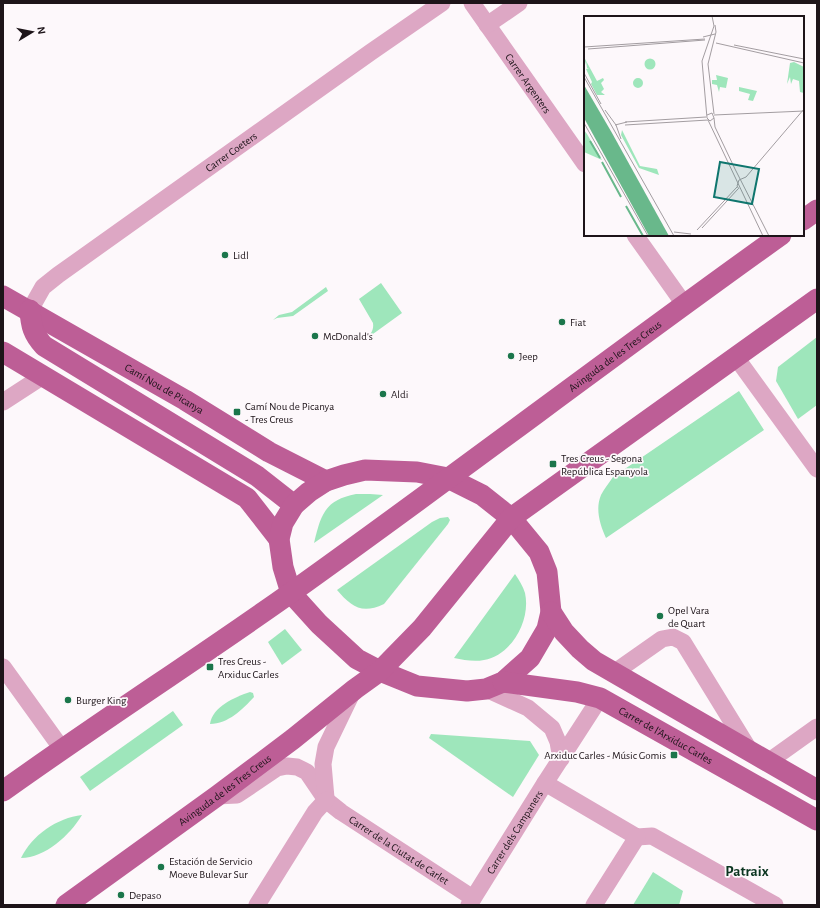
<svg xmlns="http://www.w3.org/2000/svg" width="820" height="908" font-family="'Alegreya Sans',sans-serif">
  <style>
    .green { fill: #9ee6bb }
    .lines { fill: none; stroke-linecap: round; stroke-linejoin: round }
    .minor { stroke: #dda7c4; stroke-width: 17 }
    .major { stroke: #bd5e96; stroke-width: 21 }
    .poi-dot { fill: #1b764b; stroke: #fdf8fb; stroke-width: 1.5 }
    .labels { text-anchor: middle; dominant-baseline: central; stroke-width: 3.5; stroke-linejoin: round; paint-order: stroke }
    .street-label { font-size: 11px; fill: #1d1419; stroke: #fdf8fb }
    .poi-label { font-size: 11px; fill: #1d1419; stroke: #fdf8fb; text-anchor: start }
    .district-label { font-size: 15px; font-weight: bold; fill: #0b3520; stroke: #fdf8fb }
    .inset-river { fill: none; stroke: #69b88b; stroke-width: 2 }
    .inset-road { fill: none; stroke: #a39da1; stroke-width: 1 }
    .view { fill: #0f766e; fill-opacity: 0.15; stroke: #0f766e; stroke-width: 2 }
    .inset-edge { fill: none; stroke: #1d1419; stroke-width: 2 }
  </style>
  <rect width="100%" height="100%" fill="#fdf8fb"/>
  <g class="green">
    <path d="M381 283 402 313 366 339C371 334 374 330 373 323L359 299Z"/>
    <polygon points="326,287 328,291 293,316 277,318 273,320 279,315 292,312"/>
    <polygon points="817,337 817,405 798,419 776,381 778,367"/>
    <path d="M739 391 764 430 606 538C600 525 595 509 601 495 604 489 609 483 613 477Z"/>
    <path d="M356 494H370L383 495 314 543C321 514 325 500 356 494Z"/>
    <path d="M448 517 450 520 448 524 384 604C361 615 351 606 337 590L432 522 440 518Z"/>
    <path d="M515 574C519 580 523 586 525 593 531 620 512 655 484 660 474 662 464 660 454 658Z"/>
    <polygon points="285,629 302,650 282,665 268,642"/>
    <path d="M250 692 253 693 254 697C243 709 228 724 210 724 212 707 235 697 250 692Z"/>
    <polygon points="173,711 183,725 90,791 80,777"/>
    <polygon points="431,734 530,741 539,755 513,797 429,738"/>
    <path d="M82 815C70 835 45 858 21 858 32 835 57 818 82 815Z"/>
    <polygon points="653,872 683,891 679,905 633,905"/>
  </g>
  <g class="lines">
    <g class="minor">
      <path id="s1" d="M472 3 585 164"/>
      <polyline points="487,25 519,3"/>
      <polyline points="635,235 684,304"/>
      <path id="s2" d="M30 310 43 287 58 275 371 52 442 3"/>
      <polyline points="735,356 817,469"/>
      <polyline points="3,402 43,376"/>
      <polyline points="3,667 62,749"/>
      <polyline points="615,672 662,639 673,637 683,642 750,751"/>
      <polyline points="486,689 528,708 552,728 558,742 561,759"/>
      <polyline points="768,762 817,727"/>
      <polyline points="545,783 637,837 652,836 775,905"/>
      <path id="s3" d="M217 796 237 795 277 768 287 766 297 767 307 772 326 800 341 812 473 898"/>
      <polyline points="326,798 323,764 326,747 353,691"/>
      <polyline points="257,905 315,812 326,800"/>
      <path id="s4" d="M469 905 545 783 600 698"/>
      <polyline points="594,905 637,837"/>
    </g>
    <g class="major">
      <polyline points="803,220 817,210"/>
      <path id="s5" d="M3 296 185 400 269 452 326 481"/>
      <path d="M30 310C31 326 33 334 44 346L257 476 294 505"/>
      <polyline points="3,352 247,498 279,539"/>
      <polygon points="365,470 417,472 448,478 482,495 511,518 539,552 547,572 551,612 547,629 530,658 503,682 486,689 467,691 417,686 380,671 357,659 319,624 291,593 283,567 279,539 283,523 294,505 309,492 326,481 344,475"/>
      <polyline points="551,612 564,632 580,649 594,661 817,790"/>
      <path id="s6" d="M503 682 577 692 600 698 817 820"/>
      <path id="s7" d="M3 791C98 723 196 660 292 592 456 475 617 352 781 235"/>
      <path id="s8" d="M66 905 217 796 293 739 355 689 380 671 422 628 511 518 817 299"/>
    </g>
  </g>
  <g class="poi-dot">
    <circle cx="225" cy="255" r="4"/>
    <circle cx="562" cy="322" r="4"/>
    <circle cx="315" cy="336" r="4"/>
    <circle cx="511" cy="356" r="4"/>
    <circle cx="383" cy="394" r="4"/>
    <rect x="233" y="408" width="8" height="8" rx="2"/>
    <rect x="549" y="460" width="8" height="8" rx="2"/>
    <circle cx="660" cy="616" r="4"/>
    <rect x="206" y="663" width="8" height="8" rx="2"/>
    <circle cx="68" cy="700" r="4"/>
    <rect x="670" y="751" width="8" height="8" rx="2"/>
    <circle cx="161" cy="867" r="4"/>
    <circle cx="121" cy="895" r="4"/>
  </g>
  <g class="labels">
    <g class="street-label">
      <text stroke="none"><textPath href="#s1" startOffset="98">Carrer Argenters</textPath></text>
      <text stroke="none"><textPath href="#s2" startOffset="258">Carrer Coeters</textPath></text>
      <text stroke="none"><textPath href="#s7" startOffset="751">Avinguda de les Tres Creus</textPath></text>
      <text stroke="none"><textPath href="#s5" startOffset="186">Camí Nou de Picanya</textPath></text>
      <text stroke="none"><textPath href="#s6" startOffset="174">Carrer de l'Arxiduc Carles</textPath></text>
      <text stroke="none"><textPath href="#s8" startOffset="196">Avinguda de les Tres Creus</textPath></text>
      <text stroke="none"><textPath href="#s4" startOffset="86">Carrer dels Campaners</textPath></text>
      <text stroke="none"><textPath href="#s3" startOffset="222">Carrer de la Ciutat de Carlet</textPath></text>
    </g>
    <g class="poi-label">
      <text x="233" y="255">Lidl</text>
      <text x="570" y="322">Fiat</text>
      <text x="323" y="336">McDonald's</text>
      <text x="519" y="356">Jeep</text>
      <text x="391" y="394">Aldi</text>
      <text x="245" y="406">Camí Nou de Picanya<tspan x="245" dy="13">- Tres Creus</tspan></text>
      <text x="561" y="458">Tres Creus - Segona<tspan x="561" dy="13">República Espanyola</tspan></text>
      <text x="668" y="610">Opel Vara<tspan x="668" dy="13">de Quart</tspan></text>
      <text x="218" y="661">Tres Creus -<tspan x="218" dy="13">Arxiduc Carles</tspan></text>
      <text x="76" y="700">Burger King</text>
      <text x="666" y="755" text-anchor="end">Arxiduc Carles - Músic Gomis</text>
      <text x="169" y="861">Estación de Servicio<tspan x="169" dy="13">Moeve Bulevar Sur</tspan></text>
      <text x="129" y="895">Depaso</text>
    </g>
    <g class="district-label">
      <text x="747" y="871">Patraix</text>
    </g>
  </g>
  <g transform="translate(584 16)">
    <rect width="220" height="220" fill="#fdf8fb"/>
    <path d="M0 41 13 65 19 62 20 64 17 67 20 73 17 76 21 79H13L7 68 8 66 2 53 5 52H3L2 45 0 53ZM60.5 48a5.5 5.5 0 1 1 11 0a5.5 5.5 0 1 1-11 0ZM210 46 220 51V77L216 76 215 65 209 63 207 68 206 61 203 68 206 47ZM132 59 144 62 142 72 136 71 135 76 133 69 128 68V64H133ZM49 67a5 5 0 1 1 10 0a5 5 0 1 1-10 0ZM155 71 173 75 169 85 164 84 166 78 155 75ZM0 114 3 118 18 144 0 136ZM38 114 56 150 73 153 75 159 55 152 37 119Z" fill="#9ee6bb"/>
    <path d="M0 69 28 117 85 220H65L0 102Z" fill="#69b88b"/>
    <path class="inset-river" d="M6 125 16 142M18 146 37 181M42 190 59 220"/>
    <path class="inset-road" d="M119 21 131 18M132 27 220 47M150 29 220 43M0 31 121 23M4 33 121 24M0 57 17 88M0 61 90 220M21 94 32 109 37 123M130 98 124 48 132 16 131 9M123 99 128 97 130 102 126 105 123 102 118 45 130 10 128 0M130 99 220 95M130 102 131 111 151 153 185 220M124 104 179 220M41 106 122 101M0 107 64 220M31 109 43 106M41 109 124 104M155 173 153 170 155 164 162 161 220 93M118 212 154 173M113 214 153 171M90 216 107 218"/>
    <path class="view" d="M136 146 175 153 168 188 130 181Z"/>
    <rect width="220" height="220" class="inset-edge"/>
  </g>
  <rect width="820" height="908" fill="none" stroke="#1d1419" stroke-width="8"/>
  <g transform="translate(32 32) rotate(80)" stroke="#fdf8fb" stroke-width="3" paint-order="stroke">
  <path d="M0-3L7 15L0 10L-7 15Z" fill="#1d1419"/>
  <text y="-6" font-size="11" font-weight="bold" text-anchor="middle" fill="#1d1419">N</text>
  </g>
</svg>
